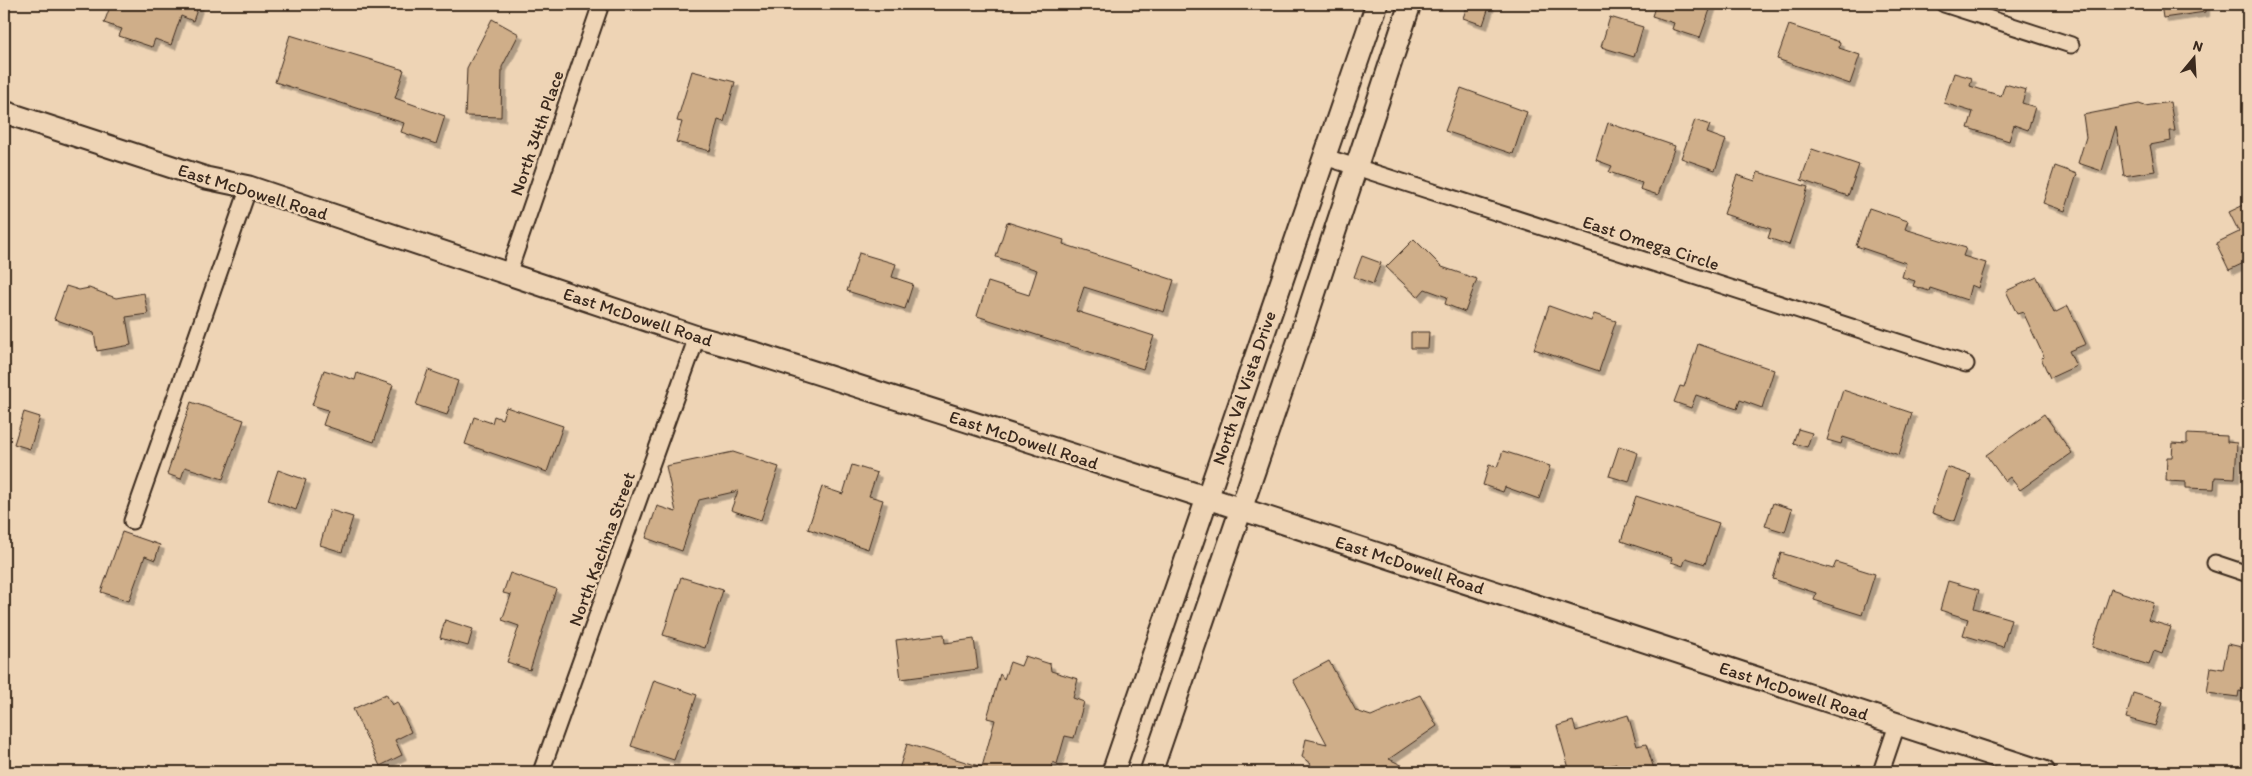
<svg xmlns="http://www.w3.org/2000/svg" width="2252" height="776" font-family="Itim,sans-serif">
  <style>
    .building { fill: #cfae89; stroke: #3b2a1e; filter: url(#shadow) }
    .lines { fill: none; stroke-linecap: round; stroke-linejoin: round }
    .street-casing { stroke: #3b2a1e; stroke-width: 19 }
    .secondary-casing { stroke: #3b2a1e; stroke-width: 25 }
    .street { stroke: #eed4b5; stroke-width: 15 }
    .secondary { stroke: #eed4b5; stroke-width: 21 }
    .labels { text-anchor: middle; dominant-baseline: central; stroke-width: 5; stroke-linejoin: round; paint-order: stroke }
    .street-label { font-size: 18px; fill: #3b2a1e; stroke: #eed4b5 }
  </style>
  <defs>
    <filter id="shadow"><feDropShadow dx="4.5" dy="4.5" stdDeviation="0" flood-color="#0004"/></filter>
  </defs>
  <rect width="100%" height="100%" fill="#eed4b5"/>
  <filter id="ink" filterUnits="userSpaceOnUse"><feTurbulence type="fractalNoise" baseFrequency=".02" numOctaves="2"/><feDisplacementMap in="SourceGraphic" scale="10" xChannelSelector="R" yChannelSelector="G"/><feConvolveMatrix kernelMatrix="1 2 1 2 8 2 1 2 1" color-interpolation-filters="sRGB"/></filter>
  <g filter="url(#ink)">
    <g class="building">
      <polygon points="111,4 199,4 193,21 181,16 171,45 155,39 152,47 119,36 122,29 104,23"/>
      <polygon points="1468,4 1490,4 1483,25 1463,18"/>
      <polygon points="1656,4 1712,4 1700,38 1672,29 1674,23 1652,16"/>
      <polygon points="2161,4 2205,4 2205,12 2163,18"/>
      <polygon points="1610,17 1643,27 1634,57 1601,47"/>
      <polygon points="492,19 519,34 502,67 501,117 465,116 467,68"/>
      <polygon points="1789,25 1840,42 1839,48 1860,55 1850,84 1777,59"/>
      <polygon points="290,35 404,70 395,98 445,116 436,144 401,132 404,123 275,82"/>
      <polygon points="692,71 735,82 724,122 718,120 710,151 676,142 682,122 677,121"/>
      <polygon points="1954,73 1972,78 1970,86 2001,96 2005,84 2026,90 2022,103 2035,107 2028,130 2014,125 2009,141 1968,128 1973,112 1944,103"/>
      <polygon points="1461,88 1527,112 1513,154 1445,131"/>
      <polygon points="2170,102 2175,131 2170,131 2171,141 2150,145 2155,171 2124,176 2116,126 2102,171 2078,163 2086,137 2083,115 2139,104 2145,106"/>
      <polygon points="1695,120 1710,125 1707,133 1726,140 1715,170 1681,158"/>
      <polygon points="1608,123 1675,146 1658,195 1640,189 1642,183 1609,172 1612,166 1596,160"/>
      <polygon points="1812,149 1859,165 1848,196 1801,180"/>
      <polygon points="2055,166 2077,174 2065,211 2043,203"/>
      <polygon points="1758,172 1808,187 1789,245 1768,238 1771,229 1724,214 1737,175 1755,181"/>
      <polygon points="2248,203 2248,261 2229,270 2216,243 2239,232 2229,212"/>
      <polygon points="1869,208 1908,221 1905,229 1966,248 1963,256 1986,263 1978,288 1971,285 1967,300 1930,288 1929,291 1913,286 1915,281 1902,277 1906,263 1856,246"/>
      <polygon points="1007,222 1064,240 1063,244 1174,280 1164,312 1084,287 1076,311 1154,336 1143,369 977,316 988,282 1029,295 1037,270 996,257"/>
      <polygon points="1414,239 1442,267 1477,279 1465,312 1445,304 1447,297 1425,289 1418,297 1386,267"/>
      <polygon points="859,253 896,264 892,277 913,284 905,309 847,291"/>
      <polygon points="1362,256 1381,263 1373,284 1354,277"/>
      <polygon points="2037,277 2054,313 2068,306 2086,344 2069,351 2076,366 2050,378 2041,358 2044,357 2023,312 2017,314 2006,291"/>
      <polygon points="66,286 79,290 89,288 116,298 144,293 148,314 126,317 131,345 97,351 94,333 54,319"/>
      <polygon points="1549,306 1591,321 1594,314 1616,321 1599,371 1534,349"/>
      <polygon points="1411,332 1429,332 1428,348 1411,348"/>
      <polygon points="1698,344 1774,370 1762,408 1740,400 1737,409 1696,395 1691,408 1674,402 1680,386 1684,387"/>
      <polygon points="324,370 355,380 357,373 393,385 374,442 323,425 328,410 312,405"/>
      <polygon points="428,370 458,381 447,415 416,405"/>
      <polygon points="1843,390 1912,413 1899,455 1843,437 1841,444 1827,440"/>
      <polygon points="191,402 244,420 223,479 185,467 181,479 167,474"/>
      <polygon points="506,407 563,426 547,472 465,444 474,417 492,423 494,416 502,419"/>
      <polygon points="24,412 40,417 30,449 14,444"/>
      <polygon points="2044,414 2072,453 2020,490 2010,477 2005,481 1986,455"/>
      <polygon points="1798,429 1812,433 1807,447 1793,443"/>
      <polygon points="2187,434 2227,436 2227,442 2237,443 2235,478 2215,477 2214,489 2186,488 2186,482 2166,481 2167,457 2172,457 2173,443 2187,444"/>
      <polygon points="1619,446 1638,453 1629,482 1609,476"/>
      <polygon points="1503,451 1550,466 1539,499 1505,487 1503,492 1483,485 1489,465 1497,467"/>
      <polygon points="733,452 779,467 761,520 731,510 738,491 699,500 682,551 646,538 657,506 676,512 666,466"/>
      <polygon points="852,465 877,473 869,496 883,500 868,549 808,529 822,487 843,494"/>
      <polygon points="1947,467 1971,475 1955,521 1932,513"/>
      <polygon points="278,470 306,480 296,510 268,500"/>
      <polygon points="1636,496 1719,523 1705,564 1686,558 1683,566 1671,562 1672,558 1621,541"/>
      <polygon points="1773,503 1792,509 1785,532 1765,526"/>
      <polygon points="330,510 353,517 342,552 320,545"/>
      <polygon points="122,532 160,545 155,560 145,556 129,601 101,592"/>
      <polygon points="1781,553 1833,569 1836,562 1875,574 1862,615 1814,600 1816,593 1773,579"/>
      <polygon points="510,573 556,589 530,670 507,662 519,626 502,620 511,595 503,593"/>
      <polygon points="681,577 723,590 705,648 663,635"/>
      <polygon points="1948,581 1979,590 1974,608 2011,619 2003,647 1963,635 1968,619 1940,610"/>
      <polygon points="2111,589 2154,603 2148,620 2171,627 2162,654 2154,651 2149,665 2092,647"/>
      <polygon points="445,620 473,629 468,646 440,638"/>
      <polygon points="944,634 945,643 974,639 978,669 901,679 896,640"/>
      <polygon points="2228,644 2246,648 2246,651 2248,651 2248,693 2239,691 2238,697 2207,693 2211,667 2223,669"/>
      <polygon points="1025,656 1050,664 1051,671 1078,679 1073,698 1084,702 1074,738 1065,736 1057,764 1053,762 1051,772 898,772 907,744 982,767 995,720 987,718 1000,674 1004,679 1010,662 1021,666"/>
      <polygon points="1329,661 1356,711 1371,716 1420,695 1437,726 1389,759 1416,772 1307,772 1311,764 1302,757 1306,739 1327,744 1293,680"/>
      <polygon points="654,680 697,695 674,760 631,746"/>
      <polygon points="2133,693 2163,702 2155,726 2126,718"/>
      <polygon points="386,694 392,705 397,702 411,732 395,740 402,755 380,766 353,709"/>
      <polygon points="1628,715 1637,746 1646,744 1655,772 1619,772 1616,764 1588,772 1570,772 1557,726 1573,721 1576,731"/>
    </g>
    <g class="lines">
      <defs>
        <g id="street">
          <polyline points="1944,4 2071,45"/>
          <polyline points="1325,157 1966,364"/>
          <polyline points="508,274 601,4"/>
          <polyline points="132,521 249,187"/>
          <polyline points="2215,563 2248,574"/>
          <polyline points="541,772 697,337"/>
          <polyline points="1881,772 1897,725"/>
        </g>
        <g id="secondary">
          <polyline points="4,112 206,178 249,187 697,337 754,353 1183,490 2044,772"/>
          <polyline points="1113,772 1377,4"/>
          <polyline points="1151,772 1301,334 1410,4"/>
        </g>
      </defs>
      <use href="#street" class="street-casing"/>
      <use href="#secondary" class="secondary-casing"/>
      <use href="#street" class="street"/>
      <use href="#secondary" class="secondary"/>
    </g>
  </g>
  <g class="labels">
    <g class="street-label">
      <text transform="translate(537 133) rotate(-71)">North 34th Place</text>
      <text transform="translate(253 192) rotate(17)">East McDowell Road</text>
      <text transform="translate(1651 243) rotate(18)">East Omega Circle</text>
      <text transform="translate(638 317) rotate(18)">East McDowell Road</text>
      <text transform="translate(1244 388) rotate(-71)">North Val Vista Drive</text>
      <text transform="translate(1024 440) rotate(18)">East McDowell Road</text>
      <text transform="translate(602 549) rotate(-70)">North Kachina Street</text>
      <text transform="translate(1410 565) rotate(18)">East McDowell Road</text>
      <text transform="translate(1794 691) rotate(18)">East McDowell Road</text>
    </g>
  </g>
  <rect width="2252" height="776" fill="none" stroke="#eed4b5" stroke-width="20"/>
  <rect x="10" y="10" width="2232" height="756" fill="none" stroke="#3b2a1e" stroke-width="2" filter="url(#ink)"/>
  <g transform="translate(2194 58) rotate(18)" stroke="#eed4b5" stroke-width="4" paint-order="stroke">
  <path d="M0-4L9 19L0 12L-9 19Z" fill="#3b2a1e"/>
  <text y="-8" font-size="14" font-weight="bold" text-anchor="middle" fill="#3b2a1e">N</text>
  </g>
</svg>
